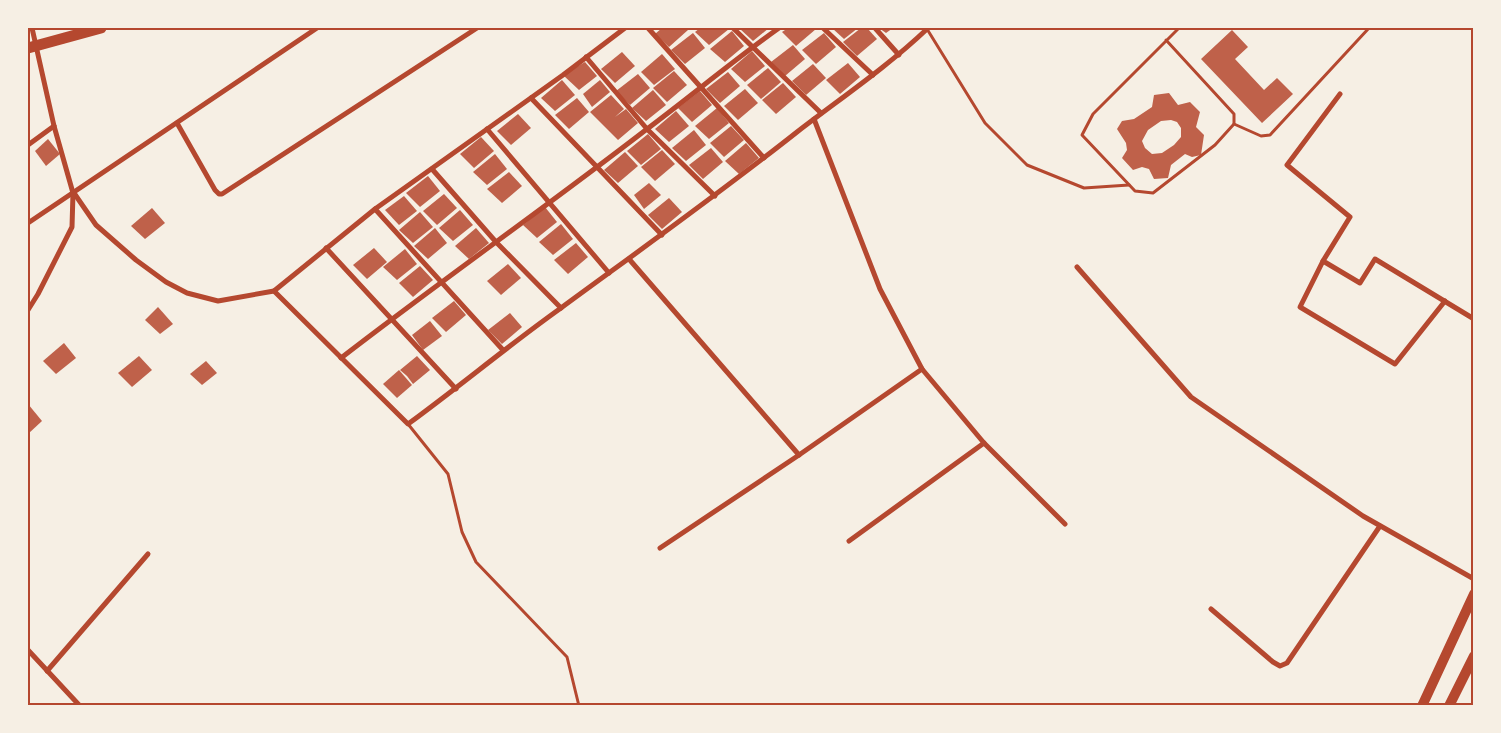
<svg xmlns="http://www.w3.org/2000/svg" width="1501" height="733" font-family="Overpass,sans-serif">
  <style>
    .building { fill: #bf614a; fill-rule: evenodd }
    .lines { fill: none; stroke-linecap: round; stroke-linejoin: round }
    .service { stroke: #b5482f; stroke-width: 3 }
    .minor { stroke: #b5482f; stroke-width: 5 }
    .secondary { stroke: #b5482f; stroke-width: 10 }
    .trunk { stroke: #b5482f; stroke-width: 11 }
    .neatline { fill: none; stroke: #b5482f; stroke-width: 2 }
  </style>
  <rect width="100%" height="100%" fill="#f6efe4"/>
  <g class="building">
    <polygon points="662,28 686,28 688,30 669,47 655,34"/>
    <polygon points="700,28 728,28 729,29 709,45 695,32"/>
    <polygon points="739,28 769,28 753,41"/>
    <polygon points="788,28 815,28 816,29 796,46 782,32"/>
    <polygon points="832,28 858,28 844,39"/>
    <polygon points="861,28 867,28 877,39 857,56 843,42"/>
    <polygon points="879,28 893,28 886,33"/>
    <polygon points="1232,30 1248,47 1235,59 1264,90 1277,78 1293,94 1262,123 1201,59"/>
    <polygon points="732,31 744,46 725,62 710,49"/>
    <polygon points="693,33 705,48 685,64 671,50"/>
    <polygon points="824,33 836,47 816,64 802,50"/>
    <polygon points="793,45 805,59 785,76 771,62"/>
    <polygon points="752,51 765,66 745,82 731,69"/>
    <polygon points="622,52 635,66 615,83 601,69"/>
    <polygon points="662,54 675,69 654,85 641,72"/>
    <polygon points="585,62 597,76 579,90 563,75"/>
    <polygon points="848,63 860,77 840,94 826,80"/>
    <polygon points="813,64 826,78 806,95 792,81"/>
    <polygon points="768,68 781,82 761,99 747,85"/>
    <polygon points="674,71 687,85 667,102 653,88"/>
    <polygon points="728,72 740,86 720,103 706,89"/>
    <polygon points="638,74 650,88 630,105 616,91"/>
    <polygon points="562,80 575,95 555,111 541,98"/>
    <polygon points="600,80 610,92 592,107 583,94"/>
    <polygon points="783,83 796,97 776,114 762,100"/>
    <polygon points="745,89 758,103 738,120 724,106"/>
    <polygon points="653,90 666,105 646,121 632,108"/>
    <polygon points="700,91 712,105 692,122 678,108"/>
    <path d="M1169 93 1178 105 1190 102 1200 112 1196 127 1204 135 1201 155 1192 157 1185 154 1171 165 1168 178 1154 179 1149 169 1142 167 1133 170 1122 158 1127 150 1126 143 1117 129 1122 121 1134 119 1152 107 1154 95ZM1171 120 1177 122 1181 128V137L1174 145 1162 153 1152 154 1145 148 1142 141 1148 130 1161 121Z"/>
    <polygon points="611,95 624,109 615,117 626,109 638,123 618,140 590,112"/>
    <polygon points="577,98 589,112 569,129 555,115"/>
    <polygon points="717,108 729,123 709,139 695,126"/>
    <polygon points="676,111 689,126 669,142 655,129"/>
    <polygon points="518,114 531,128 511,145 497,131"/>
    <polygon points="731,126 744,140 724,157 710,143"/>
    <polygon points="694,130 706,145 686,161 672,148"/>
    <polygon points="648,134 661,149 641,165 627,151"/>
    <polygon points="481,137 494,151 474,168 460,154"/>
    <polygon points="48,139 60,154 46,166 35,151"/>
    <polygon points="746,143 759,158 739,174 725,161"/>
    <polygon points="711,148 723,162 703,179 689,165"/>
    <polygon points="662,150 675,164 655,181 641,167"/>
    <polygon points="625,152 638,166 618,183 604,170"/>
    <polygon points="495,154 507,169 487,185 473,172"/>
    <polygon points="509,172 522,186 502,203 487,189"/>
    <polygon points="428,176 440,191 420,207 406,193"/>
    <polygon points="649,183 661,195 644,209 634,195"/>
    <polygon points="444,194 457,208 437,225 423,211"/>
    <polygon points="404,196 417,211 399,225 385,210"/>
    <polygon points="669,198 682,212 662,229 648,215"/>
    <polygon points="545,207 557,222 537,238 523,225"/>
    <polygon points="152,208 165,223 145,239 131,226"/>
    <polygon points="460,210 473,225 453,241 439,228"/>
    <polygon points="420,212 433,227 413,243 399,230"/>
    <polygon points="561,224 573,239 553,255 539,242"/>
    <polygon points="435,228 447,243 428,259 414,246"/>
    <polygon points="476,228 489,243 469,259 455,246"/>
    <polygon points="576,243 588,257 568,274 554,260"/>
    <polygon points="374,248 387,262 367,279 353,265"/>
    <polygon points="405,249 417,264 397,280 383,267"/>
    <polygon points="508,264 521,278 501,295 487,281"/>
    <polygon points="420,266 433,280 413,297 399,283"/>
    <polygon points="454,301 466,315 446,332 432,318"/>
    <polygon points="158,307 173,324 160,334 145,320"/>
    <polygon points="510,313 522,327 502,344 488,330"/>
    <polygon points="430,321 442,336 423,350 412,335"/>
    <polygon points="64,343 76,358 56,374 43,361"/>
    <polygon points="139,356 152,370 132,387 118,373"/>
    <polygon points="417,356 430,370 413,384 407,376 400,370"/>
    <polygon points="206,361 217,373 202,385 190,374"/>
    <polygon points="399,370 412,385 397,398 383,384"/>
    <polygon points="28,404 42,421 28,434"/>
  </g>
  <g class="lines">
    <g class="service">
      <polyline points="927,29 985,123 1027,165 1084,188 1129,185"/>
      <polyline points="1166,40 1234,114 1234,124 1215,145 1153,193 1135,191 1082,135 1093,114 1179,28"/>
      <polyline points="1234,124 1261,136 1270,135 1369,28"/>
      <polyline points="408,424 448,474 462,532 476,562 567,657 579,706"/>
    </g>
    <g class="minor">
      <path d="M625 28 563 75 375 209 274 291 408 424C460 386 509 345 561 308 640 250 720 193 797 132 841 98 887 67 927 29L926 28"/>
      <polyline points="648,28 764,158"/>
      <polyline points="733,28 821,113"/>
      <polyline points="823,28 873,75"/>
      <polyline points="875,28 899,55"/>
      <polyline points="1473,28 1474,28"/>
      <polyline points="586,57 647,129 715,196"/>
      <polyline points="1340,94 1287,165 1350,217 1323,261 1360,283 1375,259 1474,319"/>
      <polyline points="531,98 662,235"/>
      <polyline points="814,119 880,289 922,369 984,443 1065,524"/>
      <polyline points="177,123 215,190 219,194 222,194 477,28"/>
      <polyline points="487,129 609,273"/>
      <polyline points="28,145 54,126"/>
      <polyline points="432,169 496,242 561,308"/>
      <polyline points="74,193 96,225 136,260 166,282 187,293 218,301 274,291"/>
      <polyline points="375,209 503,350"/>
      <polyline points="28,223 317,28"/>
      <polyline points="326,248 456,389"/>
      <polyline points="629,259 799,455"/>
      <polyline points="1323,261 1300,307 1395,364 1445,301"/>
      <polyline points="1077,267 1191,397 1363,516 1474,579"/>
      <polyline points="28,310 38,294 72,227 73,193 54,126 32,28"/>
      <path d="M341 358C442 280 546 207 647 129 691 96 734 60 779 28"/>
      <polyline points="849,541 984,443"/>
      <polyline points="660,548 799,455 922,369"/>
      <polyline points="1211,609 1273,662 1280,666 1287,663 1380,526"/>
      <polyline points="28,650 80,706"/>
      <polyline points="47,671 148,554"/>
    </g>
    <g class="secondary">
      <polyline points="1422,706 1474,594"/>
      <polyline points="1449,706 1474,656"/>
    </g>
    <polyline class="trunk" points="28,48 101,28"/>
  </g>
  <rect width="1501" height="733" fill="none" stroke="#f6efe4" stroke-width="58"/>
  <rect x="29" y="29" width="1443" height="675" class="neatline"/>
</svg>
